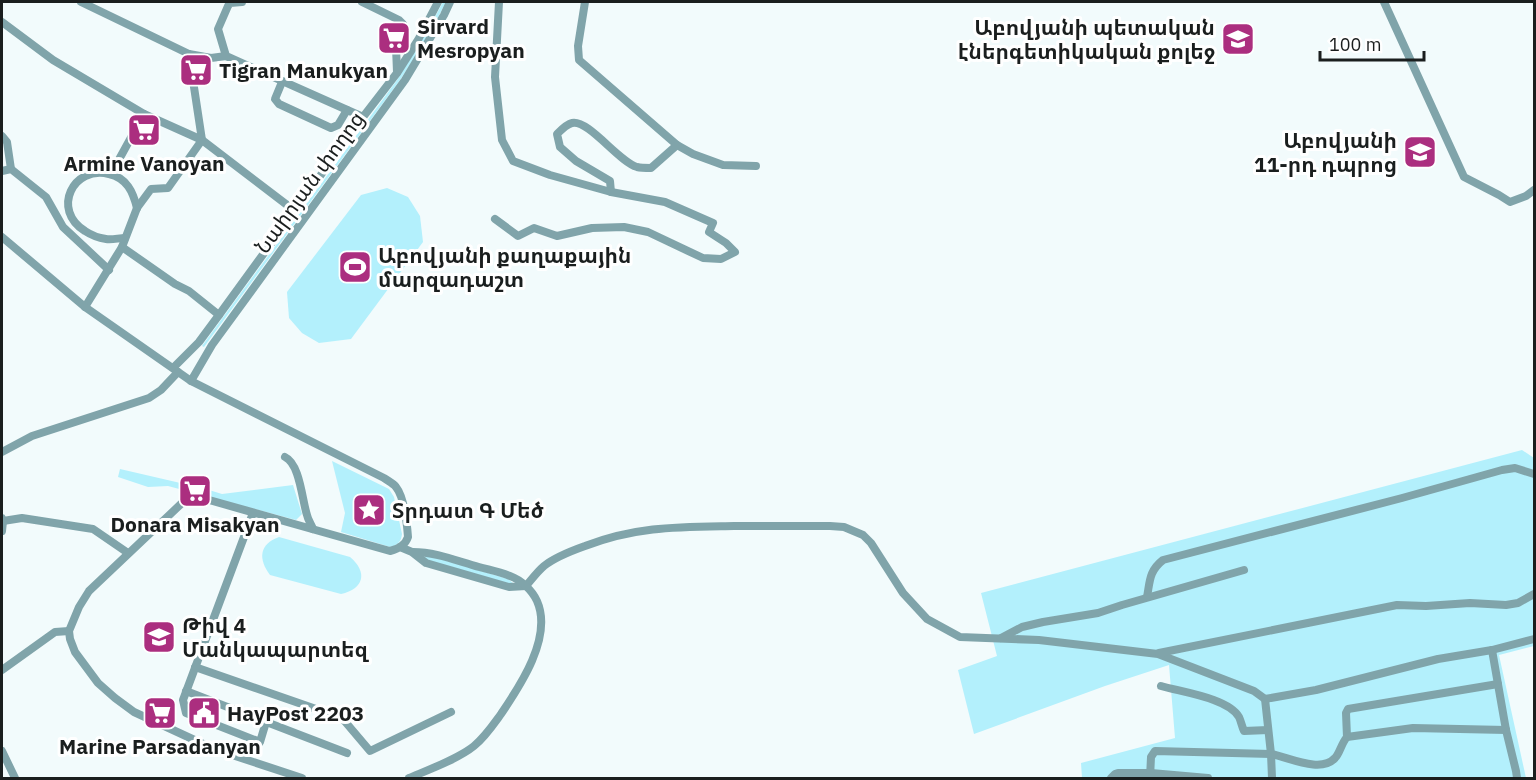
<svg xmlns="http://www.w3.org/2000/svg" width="1536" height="780" font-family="'IBM Plex Sans','Noto Sans Armenian',sans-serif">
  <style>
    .green { fill: #b3f0fc }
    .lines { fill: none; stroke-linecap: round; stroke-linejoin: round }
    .minor { stroke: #80a4aa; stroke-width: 8 }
    .labels { text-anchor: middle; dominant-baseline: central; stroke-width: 6; stroke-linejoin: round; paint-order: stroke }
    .poi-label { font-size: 21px; font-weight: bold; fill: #1a1e1e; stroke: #fff; text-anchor: start }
    .street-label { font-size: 21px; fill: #1a1e1e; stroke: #fff }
  </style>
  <rect width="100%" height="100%" fill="#f2fbfc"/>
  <g class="green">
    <polygon points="443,2 446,2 427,38 400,80 204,347 202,346 397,80 424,37"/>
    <polygon points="387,188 408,197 420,216 423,242 351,339 319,343 302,333 289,318 287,292 361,195"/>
    <polygon points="1522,450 1534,458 1534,646 1499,655 1526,778 1082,778 1081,763 1175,738 1169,665 1105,686 974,734 958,670 997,656 981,593"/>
    <path d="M332 461 389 489 394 497 402 534C401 542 398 545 390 547L341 532 345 513Z"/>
    <polygon points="120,469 189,485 202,480 205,481 209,490 222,494 293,485 302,514 296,520 168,486 148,487 118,477"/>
    <path d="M279 537 350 557C368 572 364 589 341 594L270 575C258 559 259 544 279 537Z"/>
    <polygon points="427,555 508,579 513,583 507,583 427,560 424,556"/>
  </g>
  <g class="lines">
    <g class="minor">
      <polyline points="81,2 189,54 202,140 295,211"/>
      <polyline points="242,2 230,3 228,6 218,29 226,56 363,117"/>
      <polyline points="362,2 399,20 403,24 403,32 396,47 397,72"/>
      <polyline points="585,2 578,46 579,60 677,145 693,154 723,165 756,166"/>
      <polyline points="1384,2 1464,177 1499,195 1510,202 1526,196 1534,190"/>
      <polyline points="2,22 53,60 144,114 202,140 168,188 151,189 137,208 122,247 85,307"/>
      <polyline points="189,54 211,58 226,56"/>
      <polyline points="282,82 275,99 279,104 331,128 338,125 347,110"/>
      <polyline points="2,136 7,142 11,169"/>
      <polyline points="2,171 11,169 46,197 63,227 109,270"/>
      <polyline points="111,174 144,114"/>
      <path d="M611 192 610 181 576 161 560 147 557 134C561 130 567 124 572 123 588 119 619 162 637 167 641 168 647 168 651 168L677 145"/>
      <polyline points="495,219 518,236 534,228 557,236 592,228 624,227 648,232 703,258 721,259 735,252 726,243 709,232 713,223 665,202 611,192 550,175 513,161 502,140 495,77 499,2"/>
      <path d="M2 237 85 307 191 381 384 478C388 481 393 483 396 487 404 497 407 524 408 537 405 546 398 549 390 551L202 498H191L182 503 89 591 79 607 69 631 70 639 75 652 98 683 115 698 134 712 214 749 302 778"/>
      <path d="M125 238C119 238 112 240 106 239 99 238 91 235 85 231 51 210 73 165 109 174 127 178 133 192 137 208"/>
      <polyline points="122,247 175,284 189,291 219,315"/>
      <polyline points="173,368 199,342 219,315 363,117 397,73 418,40 438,2"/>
      <polyline points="191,381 212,345 405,80 444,15 450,2"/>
      <polyline points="2,452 32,436 149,398 161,390 178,372"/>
      <path d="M285 457C300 464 302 500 307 515 308 520 311 524 313 529"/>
      <polyline points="253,513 183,700 186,713 260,742 266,722"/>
      <polyline points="2,518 3,521 22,518 93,529 128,553"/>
      <polyline points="2,531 3,521"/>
      <path d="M400 547 412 552 426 563 509 587 526 586C532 579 537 572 544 566 555 557 571 551 585 546 637 526 679 527 734 526 766 526 798 526 830 526L844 527 863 535 871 543 903 593 927 619 960 637 1039 640 1158 654 1254 691 1265 699 1271 754 1272 778"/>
      <path d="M1147 597C1150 581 1149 571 1163 560L1402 498 1502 470 1515 468 1534 474"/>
      <polyline points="1001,638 1022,627 1043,622 1098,613 1122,605 1244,570"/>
      <polyline points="1492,650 1506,730 1516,771 1517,778"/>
      <polyline points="1159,653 1397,605 1426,606 1470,603 1506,605 1518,603 1534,594"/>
      <polyline points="195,667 342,718 370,751 451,712"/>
      <polyline points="2,670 55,632 69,631"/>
      <path d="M1161 686C1181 692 1228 698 1239 717 1241 721 1242 727 1244 731L1268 730"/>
      <polyline points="186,691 347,753"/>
      <polyline points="1265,699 1316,690 1438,659 1492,650 1534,639"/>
      <polyline points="1347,737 1413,728 1506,730"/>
      <polyline points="2,751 15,778"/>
      <path d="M409 778C428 770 458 759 474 746 485 737 493 725 501 714 520 686 553 637 537 601 532 590 521 580 510 576 501 572 490 570 479 567 457 561 436 552 413 552"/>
      <polyline points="1111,778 1115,774 1118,773 1151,773 1208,778"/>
      <path d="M1150 778 1151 757 1155 751 1271 754C1288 757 1321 774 1335 758 1340 753 1341 744 1347 737L1346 713 1348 709 1498 684"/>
    </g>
  </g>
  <defs>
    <symbol id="supermarket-square" viewBox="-11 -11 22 22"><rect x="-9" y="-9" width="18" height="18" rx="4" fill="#ab2e7f" stroke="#fff"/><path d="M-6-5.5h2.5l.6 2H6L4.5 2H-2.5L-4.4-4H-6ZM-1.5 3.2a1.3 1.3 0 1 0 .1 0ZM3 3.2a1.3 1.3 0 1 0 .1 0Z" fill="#fff"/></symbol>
    <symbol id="university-square" viewBox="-11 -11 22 22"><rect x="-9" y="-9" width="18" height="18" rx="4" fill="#ab2e7f" stroke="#fff"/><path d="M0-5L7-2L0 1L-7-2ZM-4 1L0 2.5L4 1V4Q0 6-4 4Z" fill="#fff"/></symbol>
    <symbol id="school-square" viewBox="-11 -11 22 22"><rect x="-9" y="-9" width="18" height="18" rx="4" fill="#ab2e7f" stroke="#fff"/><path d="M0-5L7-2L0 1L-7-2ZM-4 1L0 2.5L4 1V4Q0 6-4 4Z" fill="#fff"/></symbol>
    <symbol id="stadium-square" viewBox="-11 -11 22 22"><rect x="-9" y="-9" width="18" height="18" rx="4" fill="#ab2e7f" stroke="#fff"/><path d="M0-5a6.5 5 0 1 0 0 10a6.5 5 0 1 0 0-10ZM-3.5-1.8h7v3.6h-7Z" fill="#fff"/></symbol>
    <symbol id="sight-square" viewBox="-11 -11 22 22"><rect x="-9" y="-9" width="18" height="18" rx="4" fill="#ab2e7f" stroke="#fff"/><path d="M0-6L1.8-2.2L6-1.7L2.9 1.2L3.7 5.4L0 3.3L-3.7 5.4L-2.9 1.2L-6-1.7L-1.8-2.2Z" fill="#fff"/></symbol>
    <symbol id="civic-square" viewBox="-11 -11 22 22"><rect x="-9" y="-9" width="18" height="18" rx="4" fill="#ab2e7f" stroke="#fff"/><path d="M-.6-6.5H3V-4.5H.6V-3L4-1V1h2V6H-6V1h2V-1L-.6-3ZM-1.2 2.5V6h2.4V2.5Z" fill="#fff"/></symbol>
  </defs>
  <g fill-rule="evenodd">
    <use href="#supermarket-square" x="375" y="19" width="38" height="38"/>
    <use href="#university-square" x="1219" y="20" width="38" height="38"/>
    <use href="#supermarket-square" x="177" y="51" width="38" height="38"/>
    <use href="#supermarket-square" x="125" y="111" width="38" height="38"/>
    <use href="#school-square" x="1401" y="133" width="38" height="38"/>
    <use href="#stadium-square" x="336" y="248" width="38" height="38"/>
    <use href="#supermarket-square" x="176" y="472" width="38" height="38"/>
    <use href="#sight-square" x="350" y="491" width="38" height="38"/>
    <use href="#school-square" x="140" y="618" width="38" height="38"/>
    <use href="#supermarket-square" x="141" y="694" width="38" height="38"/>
    <use href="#civic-square" x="185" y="694" width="38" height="38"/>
  </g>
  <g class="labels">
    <g class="poi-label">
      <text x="417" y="26">Sirvard<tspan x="417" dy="24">Mesropyan</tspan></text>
      <text x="1215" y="27" text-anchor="end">Աբովյանի պետական<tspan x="1215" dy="24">էներգետիկական քոլեջ</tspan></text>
      <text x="219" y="70">Tigran Manukyan</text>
      <text x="1397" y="140" text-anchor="end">Աբովյանի<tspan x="1397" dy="24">11-րդ դպրոց</tspan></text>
      <text x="144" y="163" text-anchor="middle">Armine Vanoyan</text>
      <text x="378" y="255">Աբովյանի քաղաքային<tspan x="378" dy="24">մարզադաշտ</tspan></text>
      <text x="392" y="510">Տրդատ Գ Մեծ</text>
      <text x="195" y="524" text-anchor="middle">Donara Misakyan</text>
      <text x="182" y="625">Թիվ 4<tspan x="182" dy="24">Մանկապարտեզ</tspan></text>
      <text x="227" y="713">HayPost 2203</text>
      <text x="160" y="746" text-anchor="middle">Marine Parsadanyan</text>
    </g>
    <g class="street-label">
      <text transform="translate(309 182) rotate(-54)">Նաիրյան փողոց</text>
    </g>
  </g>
  <rect width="1536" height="780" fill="none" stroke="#1a1e1e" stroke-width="6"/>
  <path d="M1320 51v9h104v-9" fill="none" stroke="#1a1e1e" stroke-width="3"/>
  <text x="1329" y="51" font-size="18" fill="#1a1e1e" stroke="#ffffff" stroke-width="4.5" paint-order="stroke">100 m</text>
</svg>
